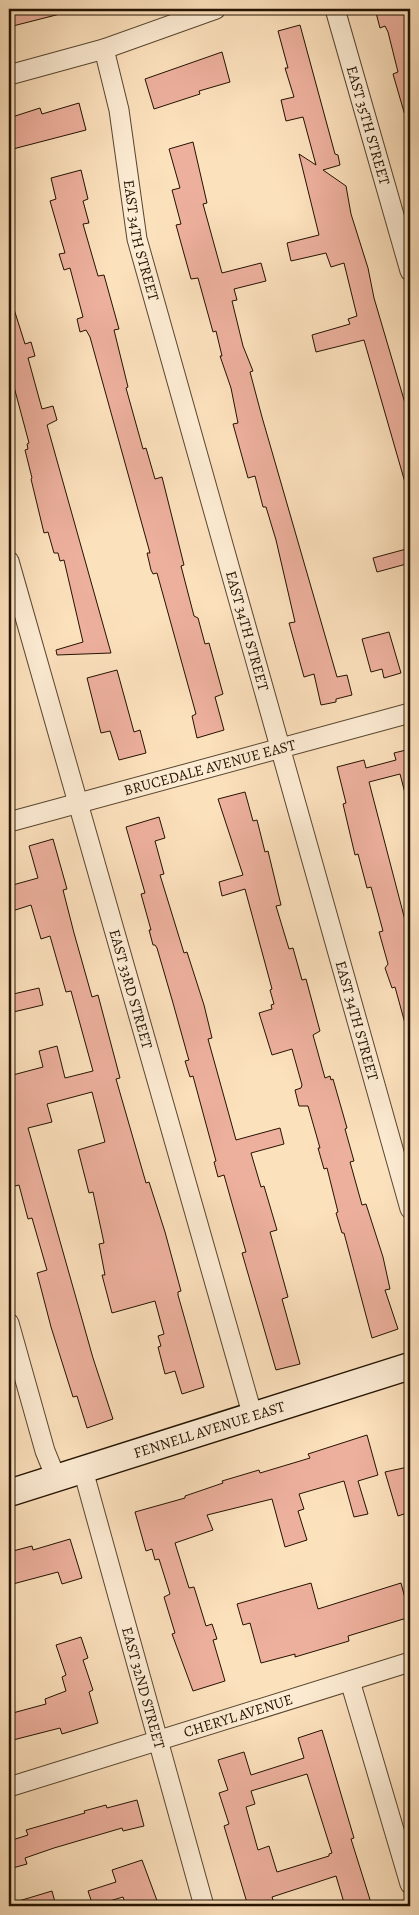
<svg xmlns="http://www.w3.org/2000/svg" width="419" height="1915" font-family="Alegreya,serif">
  <style>
    .building { fill: #edb09d; stroke: #231200; fill-rule: evenodd }
    .lines { fill: none; stroke-linecap: round; stroke-linejoin: round }
    .street-casing { stroke: #59462f; stroke-width: 21 }
    .secondary-casing { stroke: #231200; stroke-width: 29 }
    .street { stroke: #fdecd4; stroke-width: 19 }
    .secondary { stroke: #fdecd4; stroke-width: 26 }
    .labels { text-anchor: middle; dominant-baseline: central; stroke-width: 4; stroke-linejoin: round; paint-order: stroke }
    .street-label { font-size: 15px; fill: #231200; stroke: #fdecd4 }
  </style>
  <rect width="100%" height="100%" fill="#fce1bd"/>
  <filter id="stains"><feTurbulence type="fractalNoise" baseFrequency=".004" numOctaves="4"/><feColorMatrix values="0 0 0 0 .2 0 0 0 0 .09 0 0 0 0 .02 0 0 0 .5 -.17"/></filter>
  <radialGradient id="worn" r=".72"><stop offset=".6" stop-color="#630" stop-opacity="0"/><stop offset="1" stop-color="#630" stop-opacity=".3"/></radialGradient>
  <g class="building">
    <polygon points="9,9 59,9 60,14 9,27"/>
    <polygon points="375,9 410,9 410,118 406,119 393,74 398,72 388,32 385,26 380,28"/>
    <polygon points="300,25 335,154 338,155 340,165 323,170 346,186 351,214 368,268 374,298 407,410 410,409 410,485 406,486 364,340 316,352 312,335 350,324 348,319 357,316 344,263 331,267 326,253 291,261 287,243 319,235 299,154 316,165 303,117 286,121 281,100 294,97 285,68 288,68 278,31"/>
    <polygon points="222,52 230,82 199,91 200,94 154,109 145,79"/>
    <polygon points="79,103 86,130 9,150 9,118 40,108 42,114"/>
    <polygon points="193,142 207,203 203,204 222,273 261,263 266,281 234,289 237,300 232,301 243,346 253,371 250,372 262,417 337,677 347,675 352,695 336,699 336,702 321,705 314,674 304,677 289,623 295,622 276,540 266,507 263,507 255,476 248,478 233,424 238,423 231,388 220,356 222,356 216,331 213,332 198,278 191,279 176,225 181,224 172,190 180,188 169,149"/>
    <polygon points="81,170 88,199 83,201 89,223 83,224 98,276 104,275 119,329 114,330 128,387 126,388 143,449 146,448 155,479 162,477 184,565 181,566 194,616 198,618 205,644 209,643 223,694 215,697 224,730 197,738 192,716 196,714 157,573 153,574 151,570 147,553 150,553 90,337 86,330 80,332 77,319 83,317 70,268 64,270 59,254 65,253 50,201 56,199 51,178"/>
    <polygon points="13,306 25,344 31,342 35,356 28,358 42,409 53,406 57,420 47,425 111,653 57,655 56,650 83,642 64,560 60,561 58,553 54,553 48,532 44,533 31,479 32,478 25,450 28,449 27,444 29,443 9,368 9,307"/>
    <polygon points="410,548 410,563 377,572 373,558"/>
    <polygon points="389,632 401,673 384,678 382,669 371,672 362,639"/>
    <polygon points="117,670 134,732 140,730 146,753 119,760 110,731 101,733 87,678"/>
    <polygon points="410,749 410,797 406,797 400,774 369,782 406,924 410,923 410,1026 406,1027 395,987 392,988 385,968 388,964 379,932 383,931 371,887 367,888 358,854 355,855 343,804 346,803 337,767 364,760 366,768 396,760 394,753"/>
    <polygon points="245,792 253,821 257,820 265,852 268,851 281,905 276,906 289,949 293,948 302,980 306,979 320,1031 313,1035 325,1078 330,1076 331,1080 333,1079 347,1128 345,1129 354,1161 350,1162 362,1205 366,1204 383,1257 390,1289 385,1290 398,1329 372,1338 344,1233 342,1233 336,1213 338,1212 327,1168 324,1169 318,1148 320,1148 308,1106 299,1106 295,1090 301,1088 302,1085 292,1049 272,1055 259,1013 272,1009 271,1005 274,1004 270,990 272,989 245,889 222,896 219,882 243,875 218,799"/>
    <polygon points="159,817 165,838 155,841 164,874 160,875 184,953 187,952 204,1005 212,1038 208,1039 236,1140 280,1128 284,1144 251,1153 261,1187 264,1186 277,1230 270,1232 288,1297 282,1299 300,1364 276,1370 242,1253 246,1252 233,1207 224,1175 218,1177 214,1162 216,1161 193,1076 190,1077 185,1061 189,1060 188,1057 173,1003 157,948 155,945 153,945 149,930 151,930 141,894 145,893 126,827"/>
    <polygon points="53,839 67,889 63,890 74,933 92,997 98,995 120,1078 116,1079 146,1183 149,1182 165,1232 181,1291 178,1292 178,1295 204,1387 182,1394 175,1371 165,1374 158,1347 161,1346 158,1336 164,1334 155,1301 112,1313 102,1275 105,1275 99,1244 104,1243 93,1192 89,1193 78,1150 105,1142 92,1092 47,1104 52,1122 28,1128 93,1358 113,1419 87,1428 77,1396 73,1397 51,1327 37,1273 47,1270 32,1218 28,1219 19,1185 11,1187 9,1179 9,1076 43,1067 39,1051 57,1046 65,1078 93,1071 71,991 66,992 50,936 41,939 31,905 9,912 9,886 38,878 29,846"/>
    <polygon points="39,988 43,1005 9,1013 9,995"/>
    <polygon points="367,1435 378,1475 358,1481 368,1514 354,1517 344,1481 299,1494 304,1509 298,1511 307,1540 285,1547 272,1499 207,1515 213,1530 175,1543 189,1588 194,1587 206,1626 212,1624 217,1639 213,1640 225,1681 193,1691 172,1634 175,1633 164,1597 170,1594 159,1559 155,1560 152,1549 146,1551 135,1512 185,1498 185,1496 223,1483 222,1481 259,1470 260,1473 310,1458 308,1454"/>
    <polygon points="408,1467 410,1512 398,1516 385,1472"/>
    <polygon points="70,1539 82,1578 62,1584 58,1572 9,1585 9,1552 32,1546 33,1550"/>
    <polygon points="311,1583 318,1609 401,1583 410,1617 348,1636 349,1641 295,1657 295,1654 261,1663 250,1623 243,1625 237,1604"/>
    <polygon points="81,1637 88,1658 83,1660 93,1690 89,1692 98,1723 62,1734 60,1728 13,1740 9,1714 46,1704 45,1699 66,1691 62,1677 66,1675 56,1645"/>
    <path d="M322 1730 354 1838 351 1839 372 1906H345L336 1876 272 1897 274 1903 263 1906H248L224 1826 229 1824 219 1793 228 1790 218 1760 244 1752 251 1775 304 1758 298 1738ZM307 1774 332 1853 329 1854V1856L277 1872 269 1846 258 1850 246 1807 255 1804 251 1791Z"/>
    <polygon points="137,1800 144,1826 123,1831 122,1828 54,1848 25,1858 27,1864 9,1869 9,1841 28,1835 26,1830 85,1813 84,1811 106,1805 107,1808"/>
    <polygon points="142,1860 159,1906 126,1906 123,1897 93,1906 88,1891 116,1882 112,1870"/>
    <polygon points="52,1891 56,1906 12,1906 12,1903"/>
  </g>
  <g class="lines">
    <defs>
      <g id="street">
        <path id="s1" d="M335 9 410 271"/>
        <path id="s2" d="M104 49 119 110 137 239 410 1209"/>
        <polyline points="9,75 104,49 216,9"/>
        <path id="s3" d="M9 561 253 1417"/>
        <path id="s4" d="M9 822 410 713"/>
        <polyline points="9,1323 45,1451 56,1478"/>
        <path id="s5" d="M83 1470 204 1906"/>
        <polyline points="350,1681 410,1884"/>
        <path id="s6" d="M9 1787 410 1662"/>
      </g>
      <g id="secondary">
        <path id="s7" d="M9 1493 410 1366"/>
      </g>
    </defs>
    <use href="#street" class="street-casing"/>
    <use href="#secondary" class="secondary-casing"/>
    <use href="#street" class="street"/>
    <use href="#secondary" class="secondary"/>
  </g>
  <g class="labels">
    <g class="street-label">
      <text stroke="none"><textPath href="#s1" startOffset="121">EAST 35TH STREET</textPath></text>
      <text stroke="none"><textPath href="#s2" startOffset="195">EAST 34TH STREET</textPath></text>
      <text stroke="none"><textPath href="#s2" startOffset="600">EAST 34TH STREET</textPath></text>
      <text stroke="none"><textPath href="#s4" startOffset="208">BRUCEDALE AVENUE EAST</textPath></text>
      <text stroke="none"><textPath href="#s3" startOffset="445">EAST 33RD STREET</textPath></text>
      <text stroke="none"><textPath href="#s2" startOffset="1005">EAST 34TH STREET</textPath></text>
      <text stroke="none"><textPath href="#s7" startOffset="210">FENNELL AVENUE EAST</textPath></text>
      <text stroke="none"><textPath href="#s5" startOffset="226">EAST 32ND STREET</textPath></text>
      <text stroke="none"><textPath href="#s6" startOffset="240">CHERYL AVENUE</textPath></text>
    </g>
  </g>
  <rect width="419" height="1915" fill="none" stroke="#fce1bd" stroke-width="30"/>
  <rect x="10" y="10" width="399" height="1895" fill="none" stroke="#231200" stroke-width="2.5"/>
  <rect x="15" y="15" width="389" height="1885" fill="none" stroke="#231200"/>
  <rect width="100%" height="100%" filter="url(#stains)"/>
  <rect width="100%" height="100%" fill="url(#worn)"/>
</svg>
